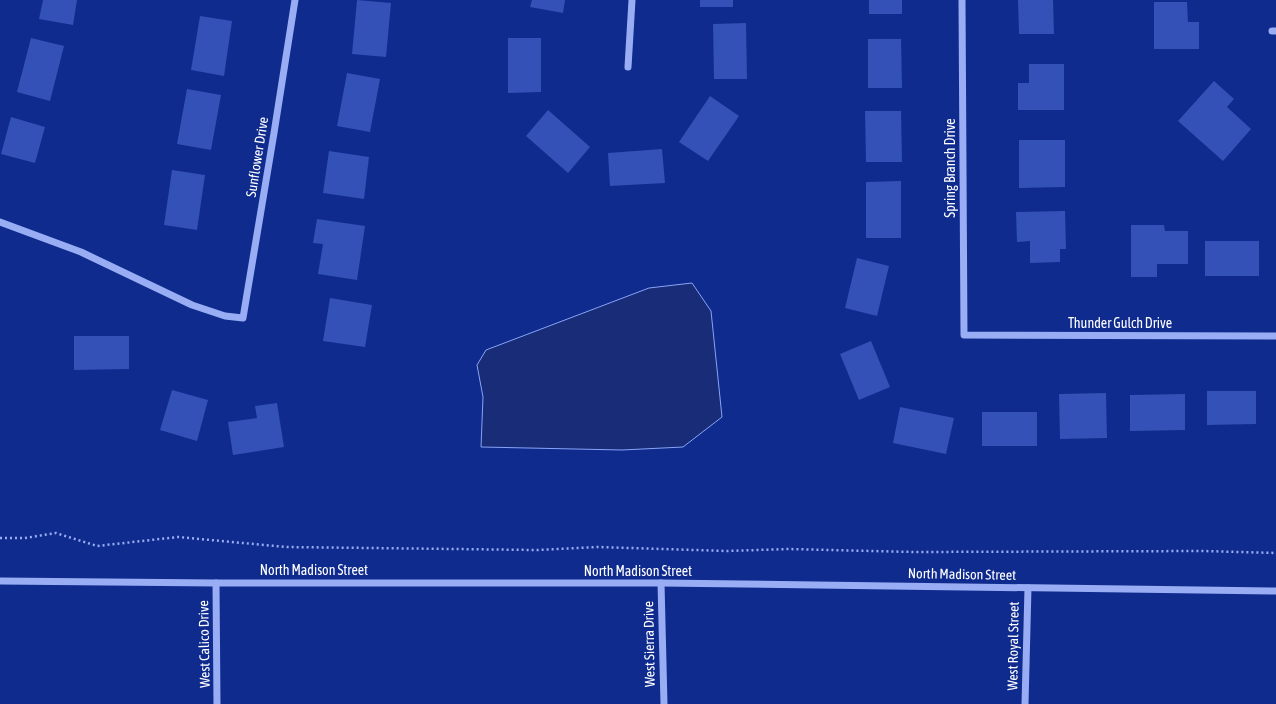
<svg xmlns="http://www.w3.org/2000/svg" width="1276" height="704" font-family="'Asap Condensed',sans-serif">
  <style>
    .water { fill: #182c78; stroke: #89a4f7 }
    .building { fill: #3351b6 }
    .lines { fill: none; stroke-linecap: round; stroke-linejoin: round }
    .path { stroke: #98adf3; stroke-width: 2.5; stroke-dasharray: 2 3; stroke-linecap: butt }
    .minor { stroke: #98adf3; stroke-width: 7 }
    .labels { text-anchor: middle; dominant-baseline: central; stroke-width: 3; stroke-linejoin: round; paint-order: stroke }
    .street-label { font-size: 14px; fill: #fff; stroke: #0f2b8e }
  </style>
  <rect width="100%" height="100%" fill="#0f2b8e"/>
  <polygon class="water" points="692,283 711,311 722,417 683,447 622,450 481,447 483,397 477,365 486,350 649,288"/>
  <g class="building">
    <polygon points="43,0 77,0 73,25 39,19"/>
    <polygon points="357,0 391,3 386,57 352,54"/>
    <polygon points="532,0 565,0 563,13 530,7"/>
    <rect x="700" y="0" width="33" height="7"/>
    <rect x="869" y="0" width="33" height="14"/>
    <polygon points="1018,0 1053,0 1054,34 1019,34"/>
    <polygon points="1154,2 1187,2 1188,22 1199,22 1199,49 1154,49"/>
    <polygon points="200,16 232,21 224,76 191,70"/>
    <polygon points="746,23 747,79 714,79 713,24"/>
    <polygon points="31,38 64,46 50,101 17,92"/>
    <polygon points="508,38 541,38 541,92 508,93"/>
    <polygon points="868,39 901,39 902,88 868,88"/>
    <polygon points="1029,64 1064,64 1064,110 1018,110 1018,83 1029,83"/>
    <polygon points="347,73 380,79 370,132 337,126"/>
    <polygon points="1214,81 1234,99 1227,107 1251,129 1223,161 1178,121"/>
    <polygon points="187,89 221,95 211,150 177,144"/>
    <polygon points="710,96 739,116 708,161 679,142"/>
    <polygon points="548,110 590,147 568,173 526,136"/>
    <polygon points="865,111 901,111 902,162 866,162"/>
    <polygon points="11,117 45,127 35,163 1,154"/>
    <polygon points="1019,140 1065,140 1065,187 1019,188"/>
    <polygon points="662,149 665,183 610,186 608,153"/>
    <polygon points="329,151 369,157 364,199 323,193"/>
    <polygon points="172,170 205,175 197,230 164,225"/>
    <polygon points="901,181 901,238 866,238 866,182"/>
    <polygon points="1065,211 1066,249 1060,249 1060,262 1030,263 1030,241 1017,242 1016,212"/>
    <polygon points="317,219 365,226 357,280 318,274 323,244 313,243"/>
    <polygon points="1131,225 1164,225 1165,231 1188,231 1188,264 1157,264 1157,277 1131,277"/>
    <rect x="1205" y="241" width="54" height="35"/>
    <polygon points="857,258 889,266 877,316 845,308"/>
    <polygon points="330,298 372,305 365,347 323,341"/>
    <polygon points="74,336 129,336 129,369 74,370"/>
    <polygon points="871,341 890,387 859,400 840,354"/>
    <polygon points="172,390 208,400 197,441 160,430"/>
    <polygon points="1207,391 1256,391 1256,424 1207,425"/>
    <polygon points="1106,393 1107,438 1060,439 1059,394"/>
    <polygon points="1185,394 1185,430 1130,431 1130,395"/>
    <polygon points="277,403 284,447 233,455 228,422 257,418 255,406"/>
    <polygon points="900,407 954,418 946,454 893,443"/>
    <rect x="982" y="412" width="55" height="34"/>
  </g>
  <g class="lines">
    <polyline class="path" points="0,538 25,538 56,533 97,546 178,537 286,547 537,550 598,547 727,551 788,549 914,552 1203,551 1276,553"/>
    <g class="minor">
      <polyline points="962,0 964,335 1276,336"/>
      <polyline points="1272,31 1276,31"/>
      <polyline points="628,67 632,0"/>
      <polyline points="0,222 81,252 192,305 225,316 243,318 274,133 295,0"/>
      <polyline points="0,581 216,583 661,583 1276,591"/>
      <polyline points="216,583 217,704"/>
      <polyline points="661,583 664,704"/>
      <polyline points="1025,704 1028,588"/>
    </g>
  </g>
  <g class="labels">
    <g class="street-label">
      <text transform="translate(257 157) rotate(-81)">Sunflower Drive</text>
      <text transform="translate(950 168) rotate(-90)">Spring Branch Drive</text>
      <text x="1120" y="323">Thunder Gulch Drive</text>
      <text x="314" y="570">North Madison Street</text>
      <text x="638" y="571">North Madison Street</text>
      <text transform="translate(962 574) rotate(1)">North Madison Street</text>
      <text transform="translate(204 644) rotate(-91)">West Calico Drive</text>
      <text transform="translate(649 644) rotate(-91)">West Sierra Drive</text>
      <text transform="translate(1013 646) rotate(-89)">West Royal Street</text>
    </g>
  </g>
</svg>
